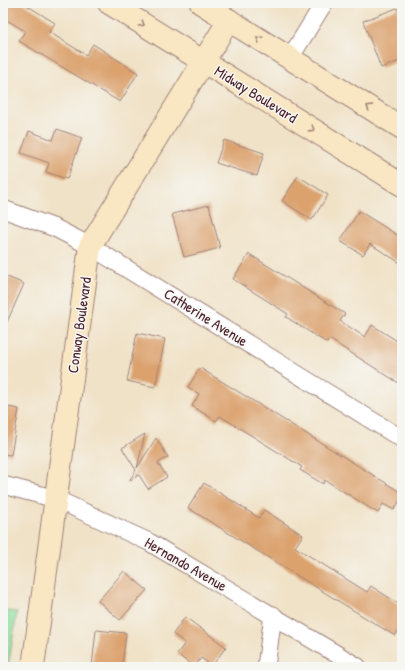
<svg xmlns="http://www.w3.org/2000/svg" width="405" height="670" font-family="'Patrick Hand',sans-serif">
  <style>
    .green { fill: #8dde9e; stroke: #6c7e64 }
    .building { fill: #dba26e }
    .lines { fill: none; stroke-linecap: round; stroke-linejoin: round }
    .street-casing { stroke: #9d8079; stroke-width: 19 }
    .secondary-casing { stroke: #9d8079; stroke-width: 24 }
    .street { stroke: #fff; stroke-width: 17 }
    .secondary { stroke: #f9e7c3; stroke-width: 22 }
    .oneway { stroke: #a28377 }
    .labels { text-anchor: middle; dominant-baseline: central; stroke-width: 3; stroke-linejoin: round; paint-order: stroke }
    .street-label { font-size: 15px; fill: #4a1f2b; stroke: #f6f6f2 }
  </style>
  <rect width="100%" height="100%" fill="#f6f6f2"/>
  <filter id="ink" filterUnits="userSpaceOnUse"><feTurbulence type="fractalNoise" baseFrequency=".025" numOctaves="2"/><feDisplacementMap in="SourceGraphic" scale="8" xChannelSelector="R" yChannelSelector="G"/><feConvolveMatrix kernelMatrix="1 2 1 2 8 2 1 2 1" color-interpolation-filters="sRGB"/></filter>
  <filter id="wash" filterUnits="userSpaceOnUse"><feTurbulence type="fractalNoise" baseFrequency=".012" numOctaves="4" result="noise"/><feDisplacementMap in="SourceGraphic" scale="16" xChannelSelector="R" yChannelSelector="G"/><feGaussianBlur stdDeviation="0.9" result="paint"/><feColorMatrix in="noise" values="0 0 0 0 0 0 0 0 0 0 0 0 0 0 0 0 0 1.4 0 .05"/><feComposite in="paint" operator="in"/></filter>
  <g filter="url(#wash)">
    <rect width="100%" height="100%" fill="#f0e2c7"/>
    <polygon class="green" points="3,611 17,612 8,667 3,667"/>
    <g id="blocks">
      <g class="building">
        <polygon points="3,3 23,3 55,23 49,32 86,55 93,44 138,73 120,102 19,41 25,31 3,18"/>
        <polygon points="397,8 402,21 402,60 381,68 363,21"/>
        <polygon points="57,129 82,138 67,179 46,172 49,163 21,153 29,131 53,140"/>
        <polygon points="224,140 264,153 257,176 216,163"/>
        <polygon points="298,176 328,195 312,220 282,201"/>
        <polygon points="209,205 220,248 184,257 172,214"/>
        <polygon points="359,211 402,238 402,264 370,244 363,255 340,241"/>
        <polygon points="249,254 345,314 340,321 365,337 372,325 402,344 402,385 329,339 327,343 286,317 288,314 233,279"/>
        <polygon points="3,275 24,284 3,331"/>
        <polygon points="137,333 165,339 155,387 127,381"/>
        <polygon points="200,368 402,493 402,497 394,510 383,504 378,513 325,480 323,484 300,470 302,467 220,416 216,421 192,406 199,394 188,387"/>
        <polygon points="3,406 19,409 11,455 3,454"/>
        <polygon points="145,434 137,468 156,438 168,457 158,463 167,477 148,489 139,475 129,481 136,470 122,448"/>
        <polygon points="204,483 259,518 264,510 303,535 295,547 367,592 371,586 402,606 402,625 395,636 188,508"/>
        <polygon points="124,571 147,590 120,620 98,601"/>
        <polygon points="185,617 226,647 212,666 201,658 194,667 177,654 185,643 173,634"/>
        <polygon points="96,630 126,633 122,667 92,667"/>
      </g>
    </g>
  </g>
  <g filter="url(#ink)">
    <use href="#blocks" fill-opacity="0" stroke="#9d8079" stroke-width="1"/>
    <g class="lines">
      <defs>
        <g id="street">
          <polyline points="290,58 324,3"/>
          <polyline points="3,209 55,228 90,246 402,439"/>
          <polyline points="3,485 56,499 149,542 358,667"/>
          <polyline points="266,667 273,615"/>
        </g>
        <g id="secondary">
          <polyline points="109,3 402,185"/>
          <polyline points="201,3 402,128"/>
          <polyline points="33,667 90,246 229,20"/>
        </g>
      </defs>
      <use href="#street" class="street-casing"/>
      <use href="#secondary" class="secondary-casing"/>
      <use href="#street" class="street"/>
      <use href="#secondary" class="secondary"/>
    </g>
    <defs><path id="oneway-chevron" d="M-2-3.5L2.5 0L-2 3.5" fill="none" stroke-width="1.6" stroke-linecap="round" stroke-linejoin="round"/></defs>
    <g class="oneway">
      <use href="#oneway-chevron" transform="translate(142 24) rotate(32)"/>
      <use href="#oneway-chevron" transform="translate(259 39) rotate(-148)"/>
      <use href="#oneway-chevron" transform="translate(369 107) rotate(-148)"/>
      <use href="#oneway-chevron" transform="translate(312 129) rotate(32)"/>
    </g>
  </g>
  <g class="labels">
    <g class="street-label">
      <text transform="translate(256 94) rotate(32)">Midway Boulevard</text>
      <text transform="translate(206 317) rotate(32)">Catherine Avenue</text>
      <text transform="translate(79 325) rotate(-82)">Conway Boulevard</text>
      <text transform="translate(186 564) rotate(30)">Hernando Avenue</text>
    </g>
  </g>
  <rect width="405" height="670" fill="none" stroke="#f6f6f2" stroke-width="16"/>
</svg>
